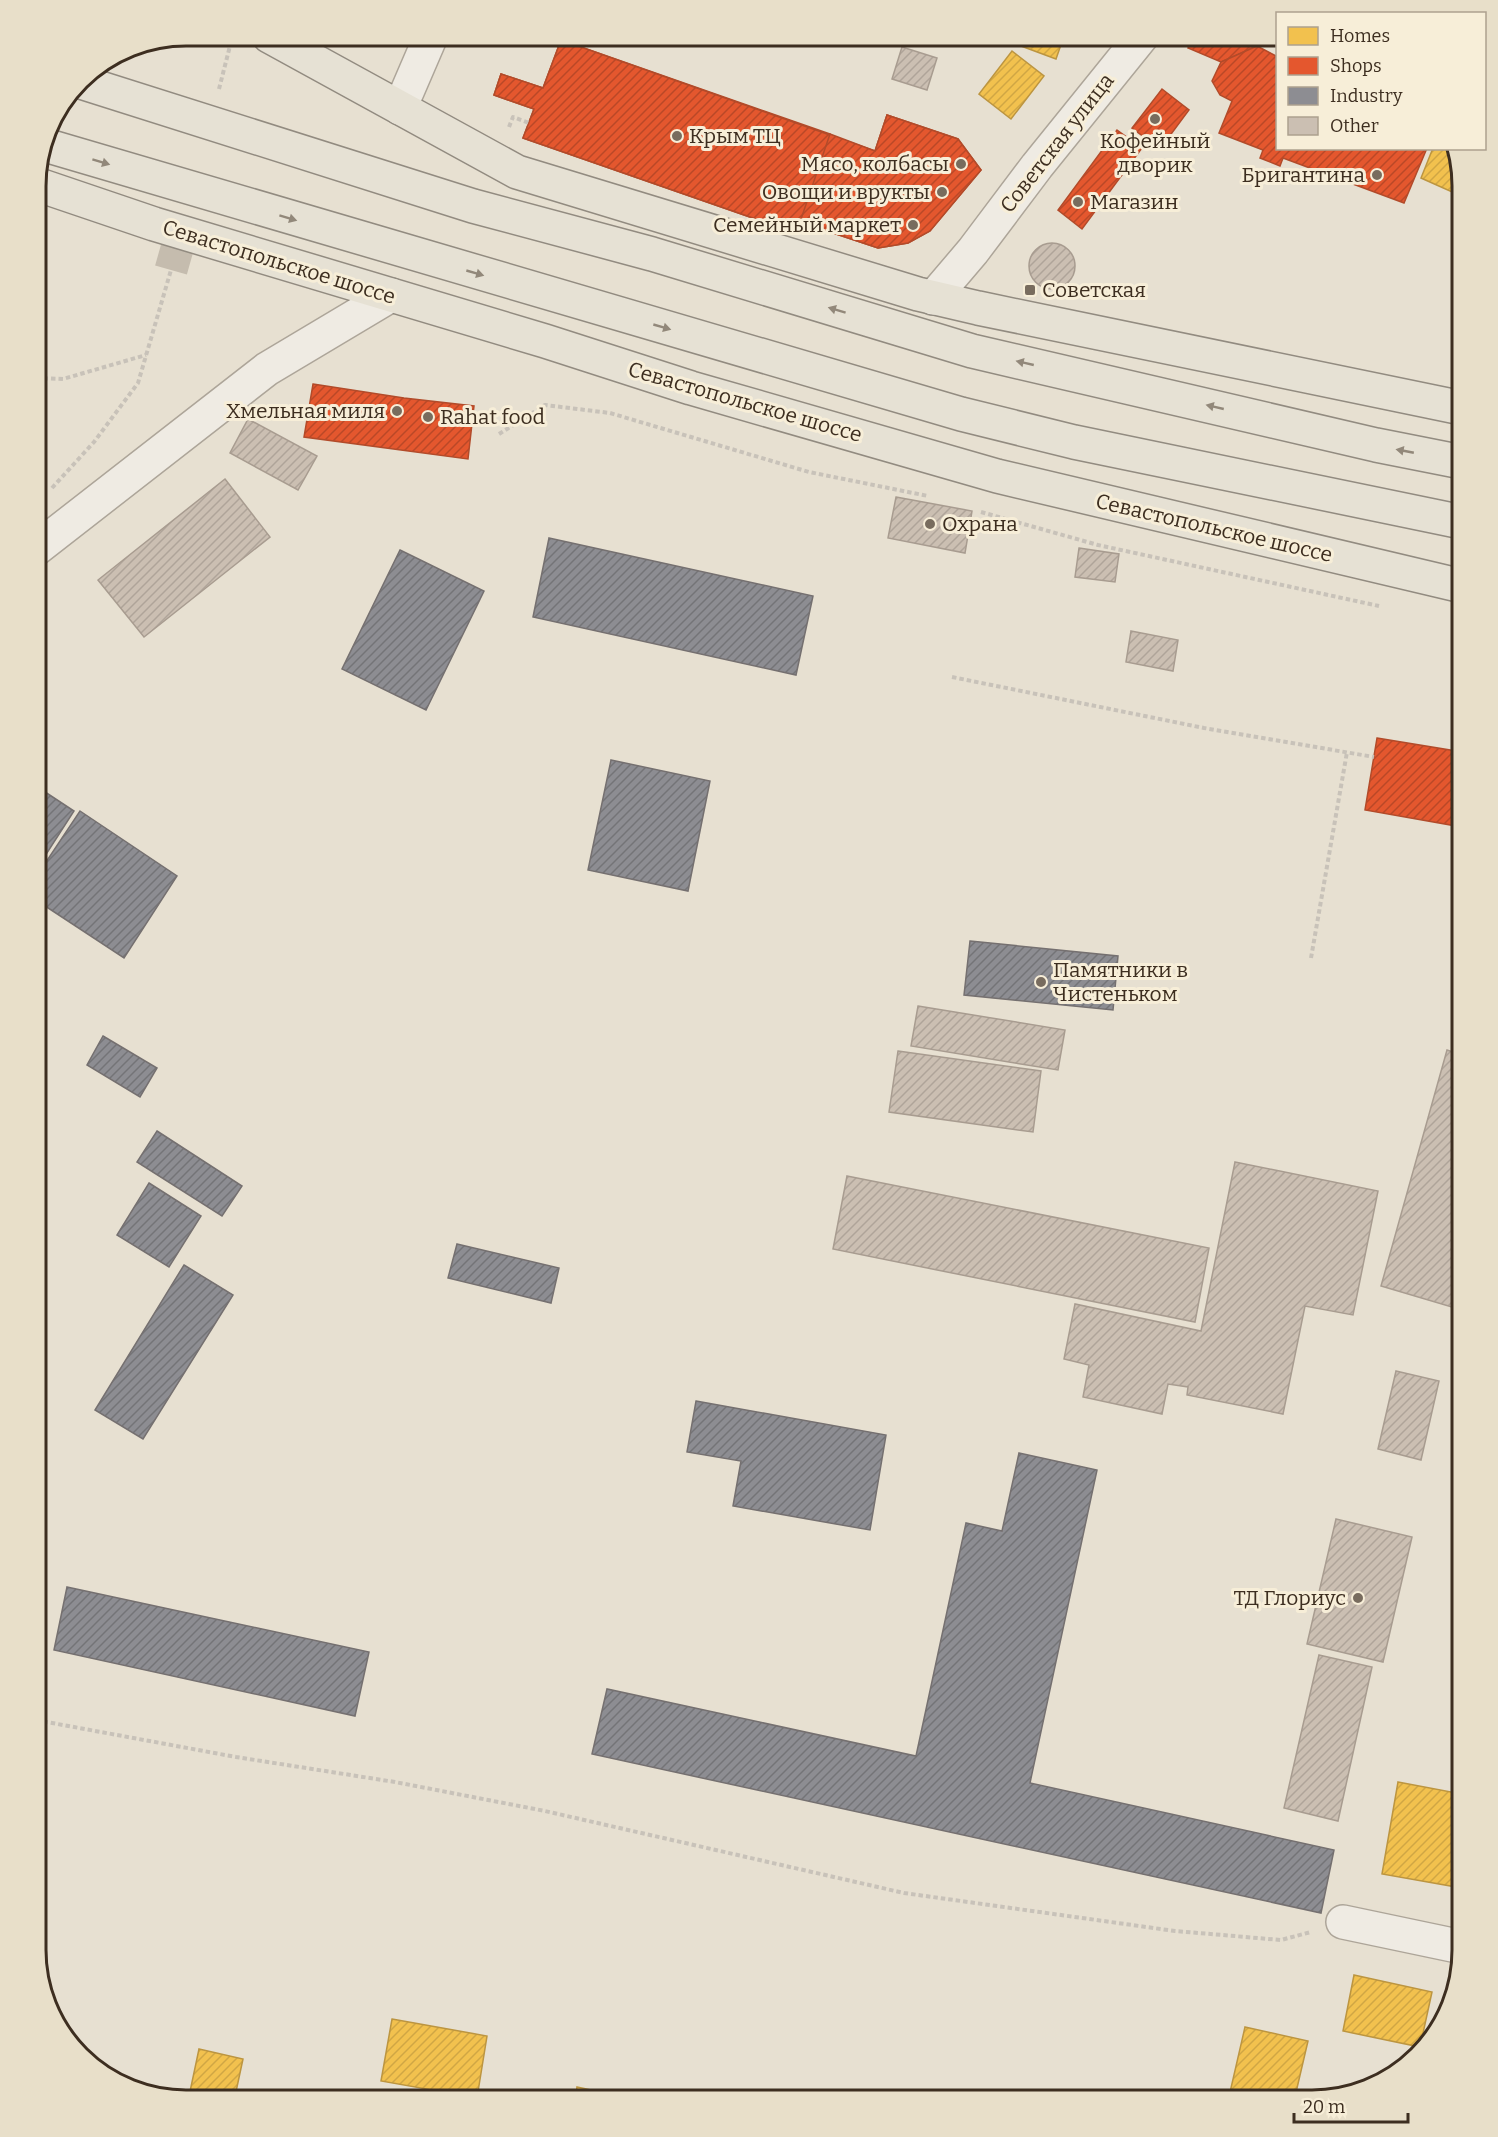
<svg xmlns="http://www.w3.org/2000/svg" width="1498" height="2137" font-family="Bitter,serif">
  <style>
    .homes { fill: url(#homes-hatch); stroke: #bc9540; stroke-width: 1.5 }
    .shops { fill: url(#shops-hatch); stroke: #b24b2a; stroke-width: 1.5 }
    .industry { fill: url(#industry-hatch); stroke: #757070; stroke-width: 1.5 }
    .building { fill: url(#building-hatch); stroke: #a89c90; stroke-width: 1.5 }
    .lines { fill: none; stroke-linecap: round; stroke-linejoin: round }
    .minor-tunnel { stroke: #c5bcae; stroke-width: 33; stroke-dasharray: 33 16; stroke-linecap: butt }
    .minor-casing { stroke: #ada599; stroke-width: 36 }
    .major-casing { stroke: #928b80; stroke-width: 36 }
    .path { stroke: #c8c2b9; stroke-width: 4; stroke-dasharray: 4.5 3; stroke-linecap: butt }
    .minor { stroke: #efebe3; stroke-width: 33 }
    .major { stroke: #e6e1d4; stroke-width: 33 }
    .oneway { fill: #92887a }
    .poi-dot { fill: #786c5e; stroke: #f7eed8; stroke-width: 2 }
    .labels { text-anchor: middle; dominant-baseline: central; stroke-width: 6; stroke-linejoin: round; paint-order: stroke }
    .poi-label { font-size: 21px; fill: #3d2e20; stroke: #f7eed8; text-anchor: start }
    .street-label { font-size: 21px; fill: #3d2e20; stroke: #f7eed8 }
    .rim { fill: none; stroke: #3d2e20; stroke-width: 3 }
  </style>
  <defs>
    <pattern id="homes-hatch" width="6" height="6" patternUnits="userSpaceOnUse" patternTransform="scale(1.5)"><rect width="6" height="6" fill="#f2c14e"/><path d="M-1 1l2-2M0 6l6-6M5 7l2-2" fill="none" stroke="#d0a644"/></pattern>
    <pattern id="shops-hatch" width="6" height="6" patternUnits="userSpaceOnUse" patternTransform="scale(1.5)"><rect width="6" height="6" fill="#e4572e"/><path d="M-1 1l2-2M0 6l6-6M5 7l2-2" fill="none" stroke="#ba4827"/></pattern>
    <pattern id="industry-hatch" width="6" height="6" patternUnits="userSpaceOnUse" patternTransform="scale(1.5)"><rect width="6" height="6" fill="#8d8d92"/><path d="M-1 1l2-2M0 6l6-6M5 7l2-2" fill="none" stroke="#747477"/></pattern>
    <pattern id="building-hatch" width="6" height="6" patternUnits="userSpaceOnUse" patternTransform="scale(1.5)"><rect width="6" height="6" fill="#cbbfb2"/><path d="M-1 1l2-2M0 6l6-6M5 7l2-2" fill="none" stroke="#afa499"/></pattern>
  </defs>
  <rect width="100%" height="100%" fill="#e7e0d1"/>
  <g class="homes">
    <polygon points="994,36 1064,36 1056,59"/>
    <polygon points="1012,51 1044,76 1011,119 979,94"/>
    <polygon points="1433,148 1452,148 1462,187 1461,196 1421,178"/>
    <polygon points="1398,1782 1462,1794 1462,1888 1382,1874"/>
    <polygon points="1354,1975 1432,1992 1420,2047 1343,2031"/>
    <polygon points="392,2019 487,2036 477,2098 381,2081"/>
    <polygon points="1245,2027 1308,2041 1294,2101 1228,2101"/>
    <polygon points="199,2049 243,2059 234,2101 188,2101"/>
    <polygon points="577,2087 629,2098 629,2101 575,2101"/>
  </g>
  <g class="shops">
    <polygon points="1197,36 1263,36 1257,46 1221,62 1188,48"/>
    <polygon points="561,40 830,134 796,233 523,138 534,109 494,95 501,74 543,88"/>
    <polygon points="561,40 875,151 887,115 958,139 981,170 930,231 908,243 878,248 800,222 796,233 523,138 534,109 494,95 501,74 543,88"/>
    <polygon points="1257,46 1278,57 1278,148 1427,148 1404,203 1283,158 1280,166 1260,158 1263,150 1219,133 1232,101 1220,95 1212,81 1221,62"/>
    <polygon points="1162,89 1189,110 1160,149 1132,128"/>
    <polygon points="887,115 958,139 981,170 930,231 908,243 878,248 800,222 830,134 875,151"/>
    <polygon points="1117,130 1142,148 1082,229 1058,210"/>
    <polygon points="313,384 404,398 474,406 468,459 304,437"/>
    <polygon points="1377,738 1462,752 1462,827 1365,810"/>
  </g>
  <g class="industry">
    <polygon points="549,538 813,596 796,675 533,617"/>
    <polygon points="400,550 484,591 426,710 342,669"/>
    <polygon points="611,760 710,781 688,891 588,870"/>
    <polygon points="36,786 74,811 36,870"/>
    <polygon points="80,811 177,876 124,958 36,900 36,877"/>
    <polygon points="970,941 1118,956 1113,1010 964,995"/>
    <polygon points="103,1036 157,1068 140,1097 87,1065"/>
    <polygon points="157,1131 242,1186 222,1216 137,1162"/>
    <polygon points="149,1183 201,1216 169,1267 117,1235"/>
    <polygon points="457,1244 559,1268 551,1303 448,1278"/>
    <polygon points="184,1265 233,1295 143,1439 95,1410"/>
    <polygon points="696,1401 886,1435 870,1530 733,1506 741,1461 687,1452"/>
    <polygon points="1019,1453 1097,1470 1030,1783 1334,1850 1321,1913 592,1754 607,1689 916,1756 966,1523 1002,1531"/>
    <polygon points="67,1587 369,1652 355,1716 54,1650"/>
  </g>
  <g class="building">
    <polygon points="902,47 937,58 927,90 892,79"/>
    <circle cx="1052" cy="266" r="23"/>
    <polygon points="248,419 317,456 298,490 230,453"/>
    <polygon points="225,479 270,537 144,637 98,580"/>
    <polygon points="896,497 972,511 965,553 888,538"/>
    <polygon points="1079,548 1119,554 1115,582 1075,577"/>
    <polygon points="1131,631 1178,640 1173,671 1126,662"/>
    <polygon points="918,1006 1065,1030 1058,1070 911,1046"/>
    <polygon points="1447,1050 1462,1055 1462,1310 1381,1286"/>
    <polygon points="898,1051 1041,1071 1033,1132 889,1112"/>
    <polygon points="1235,1162 1378,1191 1353,1315 1305,1306 1283,1414 1187,1395 1188,1387 1168,1384 1162,1414 1083,1397 1089,1365 1064,1359 1075,1304 1201,1331"/>
    <polygon points="847,1176 1209,1248 1195,1322 833,1249"/>
    <polygon points="1396,1371 1439,1381 1421,1460 1378,1449"/>
    <polygon points="1336,1519 1412,1537 1383,1662 1307,1644"/>
    <polygon points="1319,1655 1372,1667 1338,1821 1284,1808"/>
  </g>
  <g class="lines">
    <polyline class="minor-tunnel" points="171,270 180,238"/>
    <defs>
      <g id="minor">
        <polyline points="400,108 431,36"/>
        <polyline points="933,298 973,251 1037,166 1142,36"/>
        <polyline points="36,549 267,369 391,295"/>
        <polyline points="1343,1922 1462,1947"/>
      </g>
      <g id="major">
        <polyline points="269,36 517,172 918,294 978,308 1462,408"/>
        <polyline points="81,82 473,206 652,254 972,351 1376,445 1462,462"/>
        <polyline points="45,145 961,414 1074,442 1462,522"/>
        <polyline points="36,184 154,224 545,341 691,388 997,476 1462,586"/>
      </g>
    </defs>
    <use href="#minor" class="minor-casing"/>
    <use href="#major" class="major-casing"/>
    <g class="path">
      <polyline points="219,89 232,38"/>
      <polyline points="509,127 513,117 529,123"/>
      <polyline points="36,378 63,379 146,355"/>
      <polyline points="499,434 545,405 610,413 809,472 928,496"/>
      <polyline points="52,488 94,442 138,383 171,270"/>
      <polyline points="981,512 1098,545 1379,606"/>
      <polyline points="952,677 1204,728 1374,757"/>
      <polyline points="1311,958 1347,752"/>
      <polyline points="36,1720 236,1757 395,1782 545,1811 904,1893 1175,1931 1281,1940 1311,1932"/>
    </g>
    <use href="#minor" class="minor"/>
    <use href="#major" class="major"/>
  </g>
  <defs><path id="oneway-solid" d="M-6-.8H1V-3.2L6.5 0L1 3.2V.8H-6Z" transform="scale(1.5)"/></defs>
  <g class="oneway">
    <use href="#oneway-solid" transform="translate(101 162) rotate(17)"/>
    <use href="#oneway-solid" transform="translate(288 218) rotate(17)"/>
    <use href="#oneway-solid" transform="translate(475 273) rotate(16)"/>
    <use href="#oneway-solid" transform="translate(837 310) rotate(-163)"/>
    <use href="#oneway-solid" transform="translate(662 327) rotate(16)"/>
    <use href="#oneway-solid" transform="translate(1025 363) rotate(-167)"/>
    <use href="#oneway-solid" transform="translate(1215 407) rotate(-167)"/>
    <use href="#oneway-solid" transform="translate(1405 451) rotate(-169)"/>
  </g>
  <g class="poi-dot">
    <circle cx="1155" cy="119" r="6"/>
    <circle cx="677" cy="136" r="6"/>
    <circle cx="961" cy="164" r="6"/>
    <circle cx="1377" cy="175" r="6"/>
    <circle cx="942" cy="192" r="6"/>
    <circle cx="1078" cy="202" r="6"/>
    <circle cx="913" cy="225" r="6"/>
    <rect x="1024" y="284" width="12" height="12" rx="3"/>
    <circle cx="397" cy="411" r="6"/>
    <circle cx="428" cy="417" r="6"/>
    <circle cx="930" cy="524" r="6"/>
    <circle cx="1041" cy="982" r="6"/>
    <circle cx="1358" cy="1598" r="6"/>
  </g>
  <g class="labels">
    <g class="poi-label">
      <text x="689" y="136">Крым ТЦ</text>
      <text x="1155" y="141" text-anchor="middle">Кофейный<tspan x="1155" dy="24">дворик</tspan></text>
      <text x="949" y="164" text-anchor="end">Мясо, колбасы</text>
      <text x="1365" y="175" text-anchor="end">Бригантина</text>
      <text x="930" y="192" text-anchor="end">Овощи и врукты</text>
      <text x="1090" y="202">Магазин</text>
      <text x="901" y="225" text-anchor="end">Семейный маркет</text>
      <text x="1042" y="290">Советская</text>
      <text x="385" y="411" text-anchor="end">Хмельная миля</text>
      <text x="440" y="417">Rahat food</text>
      <text x="942" y="524">Охрана</text>
      <text x="1053" y="970">Памятники в<tspan x="1053" dy="24">Чистеньком</tspan></text>
      <text x="1346" y="1598" text-anchor="end">ТД Глориус</text>
    </g>
    <g class="street-label">
      <text transform="translate(1057 143) rotate(-52)">Советская улица</text>
      <text transform="translate(279 262) rotate(17)">Севастопольское шоссе</text>
      <text transform="translate(745 402) rotate(16)">Севастопольское шоссе</text>
      <text transform="translate(1214 528) rotate(13)">Севастопольское шоссе</text>
    </g>
  </g>
  <path d="M0 0H1498V2137H0ZM186 46H1312A140 140 0 0 1 1452 186V1950A140 140 0 0 1 1312 2090H186A140 140 0 0 1 46 1950V186A140 140 0 0 1 186 46Z" fill="#e8dfc9" fill-rule="evenodd"/>
  <path class="rim" d="M186 46H1312A140 140 0 0 1 1452 186V1950A140 140 0 0 1 1312 2090H186A140 140 0 0 1 46 1950V186A140 140 0 0 1 186 46Z"/>
  <rect x="1276" y="12" width="210" height="138" fill="#f7eed8" stroke="#ada18e" stroke-width="1.5"/>
  <rect x="1288" y="27" width="30" height="18" fill="#f2c14e" stroke="#ada18e" stroke-width="1.5"/>
  <text x="1330" y="42" font-size="18" fill="#3d2e20">Homes</text>
  <rect x="1288" y="57" width="30" height="18" fill="#e4572e" stroke="#ada18e" stroke-width="1.5"/>
  <text x="1330" y="72" font-size="18" fill="#3d2e20">Shops</text>
  <rect x="1288" y="87" width="30" height="18" fill="#8d8d92" stroke="#ada18e" stroke-width="1.5"/>
  <text x="1330" y="102" font-size="18" fill="#3d2e20">Industry</text>
  <rect x="1288" y="117" width="30" height="18" fill="#cbbfb2" stroke="#ada18e" stroke-width="1.5"/>
  <text x="1330" y="132" font-size="18" fill="#3d2e20">Other</text>
  <path d="M1294 2113v9h114v-9" fill="none" stroke="#3d2e20" stroke-width="3"/>
  <text x="1303" y="2113" font-size="18" fill="#3d2e20" stroke="#f7eed8" stroke-width="4.5" paint-order="stroke">20 m</text>
</svg>
